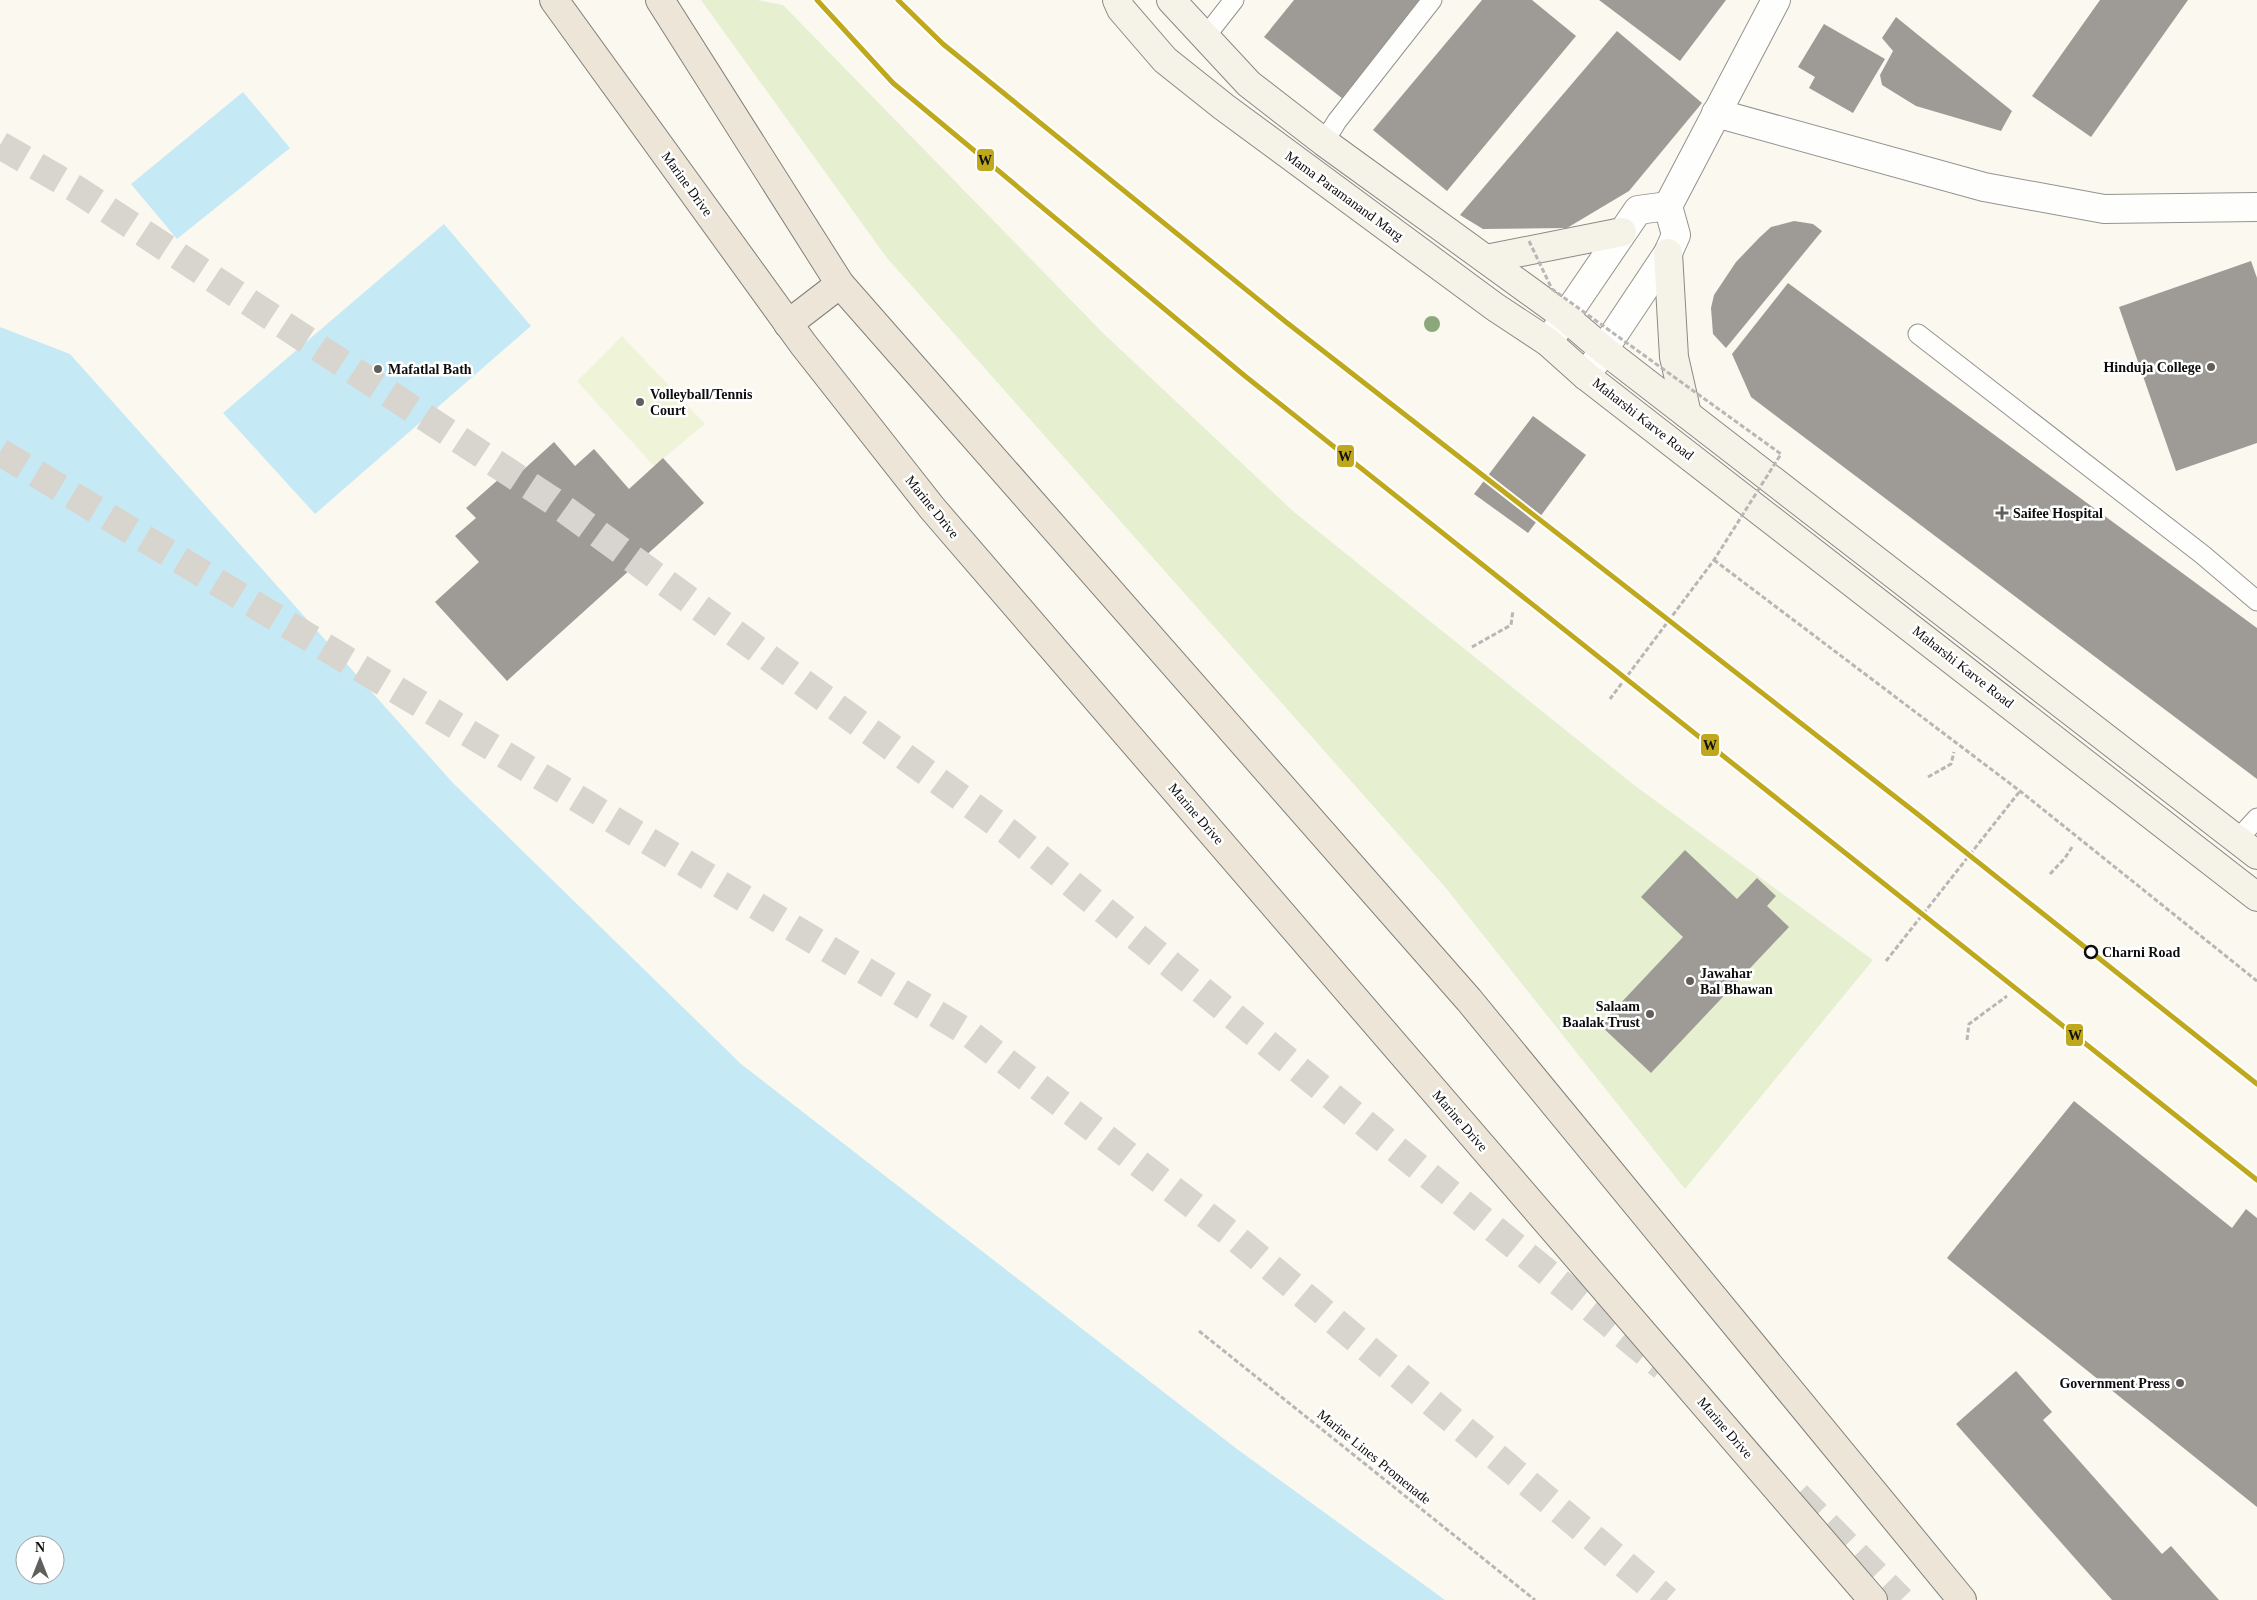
<svg xmlns="http://www.w3.org/2000/svg" width="2257" height="1600" font-family="Georgia,serif">
  <style>
    .green { fill: #e6f0d0 }
    .pitch { fill: #eff4d9 }
    .water { fill: #c6e9f6; fill-rule: evenodd }
    .building { fill: #9e9b96 }
    .lines { fill: none; stroke-linecap: round; stroke-linejoin: round }
    .motorway-tunnel { stroke: #d7d5ce; stroke-width: 28; stroke-dasharray: 28 14; stroke-linecap: butt }
    .service-casing { stroke: #94938f; stroke-width: 21 }
    .minor-casing { stroke: #94938f; stroke-width: 30 }
    .tertiary-casing { stroke: #94938f; stroke-width: 30 }
    .secondary-casing { stroke: #8b8986; stroke-width: 30 }
    .primary-casing { stroke: #81807c; stroke-width: 30 }
    .path { stroke: #b8b7b6; stroke-width: 3; stroke-dasharray: 5 2.5; stroke-linecap: butt }
    .service { stroke: #fefefd; stroke-width: 19 }
    .minor { stroke: #fefefd; stroke-width: 28 }
    .tertiary { stroke: #fefefd; stroke-width: 28 }
    .secondary { stroke: #f5f2e8; stroke-width: 28 }
    .primary { stroke: #ede5d7; stroke-width: 28 }
    .path-bridge { stroke: #b8b7b6; stroke-width: 3; stroke-dasharray: 5 2.5; stroke-linecap: butt }
    .rail-1-casing { stroke: #fff; stroke-width: 9 }
    .rail-1 { stroke: #bfa81b; stroke-width: 5 }
    .tree { fill: #8ca87b }
    .poi-dot { fill: #605f5c; stroke: #fff; stroke-width: 2 }
    .stop-dot { fill: #fff; stroke: #0d0d0d; stroke-width: 2.5 }
    .labels { text-anchor: middle; dominant-baseline: central; stroke-width: 5; stroke-linejoin: round; paint-order: stroke }
    .street-label { font-size: 14px; fill: #0d0d0d; stroke: #fff }
    .poi-label { font-size: 14px; font-weight: bold; fill: #0d0d0d; stroke: #fff; text-anchor: start }
    .stop-label { font-size: 14px; font-weight: bold; fill: #0d0d0d; stroke: #fff; text-anchor: start }
    .line-badge { stroke: #fff; stroke-width: 2 }
    .pale-badge-label { font-size: 14px; text-anchor: middle; font-weight: bold; fill: #111 }
  </style>
  <rect width="100%" height="100%" fill="#fbf8f0"/>
  <polygon class="green" points="701,0 757,0 783,5 1104,334 1294,512 1634,785 1873,960 1685,1189 1445,887 887,258"/>
  <polygon class="pitch" points="622,336 705,424 654,466 577,381"/>
  <g class="water">
    <polygon points="243,92 290,148 177,239 131,184"/>
    <polygon points="444,224 531,326 315,514 223,413"/>
    <path d="M0 327 70 354 453 783 741 1064 1237 1449 1445 1600H0ZM25 1545H55V1575H25Z"/>
  </g>
  <g class="building">
    <polygon points="1294,0 1423,0 1343,99 1264,37"/>
    <polygon points="1482,0 1532,0 1576,36 1447,191 1373,130"/>
    <polygon points="1599,0 1726,0 1680,61"/>
    <polygon points="2100,0 2188,0 2091,137 2032,96"/>
    <polygon points="1896,17 2012,111 2001,131 1916,106 1882,85 1880,75 1893,51 1882,38"/>
    <polygon points="1824,24 1885,59 1853,113 1809,88 1815,77 1798,67"/>
    <polygon points="1617,31 1702,103 1629,191 1567,228 1483,229 1460,215"/>
    <polygon points="1794,221 1813,224 1822,231 1726,348 1713,334 1711,308 1714,295 1736,262 1760,237 1771,227"/>
    <polygon points="2251,261 2257,278 2257,443 2176,471 2119,307"/>
    <polygon points="1788,283 2257,628 2257,779 1751,397 1732,354"/>
    <polygon points="1533,416 1586,455 1528,533 1474,494"/>
    <polygon points="554,442 575,466 594,449 629,489 663,458 704,503 507,681 435,602 479,562 455,536 476,518 466,508 516,464 522,471"/>
    <polygon points="1685,850 1737,899 1757,878 1776,896 1767,906 1789,927 1651,1073 1600,1025 1683,937 1641,897"/>
    <polygon points="2074,1101 2232,1228 2246,1209 2257,1218 2257,1507 1947,1258"/>
    <polygon points="2016,1371 2052,1412 2043,1420 2162,1554 2171,1546 2219,1600 2112,1600 1956,1424"/>
  </g>
  <g class="lines">
    <g class="motorway-tunnel">
      <polyline points="0,145 76,189 553,501 1007,831 1663,1367"/>
      <polyline points="0,452 970,1034 1232,1235 1667,1600"/>
      <polyline points="1797,1495 1901,1600"/>
    </g>
    <defs>
      <g id="service">
        <polyline points="1205,37 1234,0"/>
        <polyline points="1324,142 1337,121 1432,0"/>
        <polyline points="1918,334 2203,555 2257,601"/>
        <polyline points="2238,839 2257,818"/>
      </g>
      <polyline id="minor" points="1716,113 1984,187 2104,209 2257,207"/>
      <g id="tertiary">
        <polyline points="1548,342 1638,210 1668,206"/>
        <polyline points="1586,376 1668,253 1676,235 1668,206 1776,0"/>
      </g>
      <g id="secondary">
        <polyline points="1117,0 1121,9 1165,60 1224,107 1495,307 1548,342 1586,376 2257,897"/>
        <polyline points="1171,0 1249,84 1324,142 1564,316 1604,350 2257,855"/>
        <polyline points="1668,253 1674,357 1687,414"/>
        <polyline points="1486,259 1622,232"/>
      </g>
      <g id="primary">
        <polyline points="554,0 803,344 932,508 1873,1600"/>
        <polyline points="660,0 840,284 1469,1000 1962,1600"/>
        <polyline points="788,324 840,284"/>
      </g>
    </defs>
    <use href="#service" class="service-casing"/>
    <use href="#minor" class="minor-casing"/>
    <use href="#tertiary" class="tertiary-casing"/>
    <use href="#secondary" class="secondary-casing"/>
    <use href="#primary" class="primary-casing"/>
    <g class="path">
      <polyline points="1714,560 2020,791 2257,981"/>
      <polyline points="1472,647 1511,625 1513,610"/>
      <polyline points="1928,777 1951,764 1954,752"/>
      <polyline points="2050,874 2065,858 2072,847"/>
      <polyline points="1967,1040 1969,1024 2007,996"/>
      <polyline points="1199,1331 1535,1600"/>
    </g>
    <use href="#service" class="service"/>
    <use href="#minor" class="minor"/>
    <use href="#tertiary" class="tertiary"/>
    <use href="#secondary" class="secondary"/>
    <use href="#primary" class="primary"/>
    <g class="path-bridge">
      <polyline points="1529,241 1552,289 1781,454 1714,560 1610,699"/>
      <polyline points="1886,961 2020,791"/>
    </g>
    <defs>
      <g id="rail-1">
        <polyline points="817,0 893,83 1245,376 2257,1180"/>
        <polyline points="898,0 943,44 1286,322 1920,816 2257,1084"/>
      </g>
    </defs>
    <use href="#rail-1" class="rail-1-casing"/>
    <use href="#rail-1" class="rail-1"/>
  </g>
  <circle class="tree" cx="1432" cy="324" r="8"/>
  <g class="poi-dot">
    <circle cx="2211" cy="367" r="5"/>
    <circle cx="378" cy="369" r="5"/>
    <circle cx="640" cy="402" r="5"/>
    <path d="M1999.5 505.5h5v5h5v5h-5v5h-5v-5h-5v-5h5z"/>
    <circle cx="1690" cy="981" r="5"/>
    <circle cx="1650" cy="1014" r="5"/>
    <circle cx="2180" cy="1383" r="5"/>
  </g>
  <circle class="stop-dot" cx="2091" cy="952" r="6"/>
  <g class="labels">
    <g class="street-label">
      <text transform="translate(687 184) rotate(54)">Marine Drive</text>
      <text transform="translate(1344 196) rotate(36)">Mama Paramanand Marg</text>
      <text transform="translate(1643 419) rotate(38)">Maharshi Karve Road</text>
      <text transform="translate(932 507) rotate(51)">Marine Drive</text>
      <text transform="translate(1963 667) rotate(38)">Maharshi Karve Road</text>
      <text transform="translate(1196 814) rotate(49)">Marine Drive</text>
      <text transform="translate(1460 1121) rotate(49)">Marine Drive</text>
      <text transform="translate(1725 1428) rotate(49)">Marine Drive</text>
      <text transform="translate(1374 1457) rotate(39)">Marine Lines Promenade</text>
    </g>
    <g class="poi-label">
      <text x="2201" y="367" text-anchor="end">Hinduja College</text>
      <text x="388" y="369">Mafatlal Bath</text>
      <text x="650" y="394">Volleyball/Tennis<tspan x="650" dy="16">Court</tspan></text>
      <text x="2013" y="513">Saifee Hospital</text>
      <text x="1700" y="973">Jawahar<tspan x="1700" dy="16">Bal Bhawan</tspan></text>
      <text x="1640" y="1006" text-anchor="end">Salaam<tspan x="1640" dy="16">Baalak Trust</tspan></text>
      <text x="2170" y="1383" text-anchor="end">Government Press</text>
    </g>
    <g class="stop-label">
      <text x="2102" y="952">Charni Road</text>
    </g>
  </g>
  <g class="line-badge">
    <rect x="976" y="148" width="19" height="24" rx="5" fill="#bfa81b"/>
    <rect x="1336" y="444" width="19" height="24" rx="5" fill="#bfa81b"/>
    <rect x="1700" y="733" width="20" height="24" rx="5" fill="#bfa81b"/>
    <rect x="2065" y="1023" width="19" height="24" rx="5" fill="#bfa81b"/>
  </g>
  <g class="pale-badge-label">
    <text x="985" y="165">W</text>
    <text x="1345" y="461">W</text>
    <text x="1710" y="750">W</text>
    <text x="2075" y="1040">W</text>
  </g>
  <g transform="translate(40 1560)"><circle r="24" fill="#ffffff" stroke="#9e9e9e"/>
  <path d="M0-4L9 19L0 12L-9 19Z" fill="#605f5c"/>
  <text y="-8" font-size="14" font-weight="bold" text-anchor="middle" fill="#0d0d0d">N</text>
  </g>
</svg>
